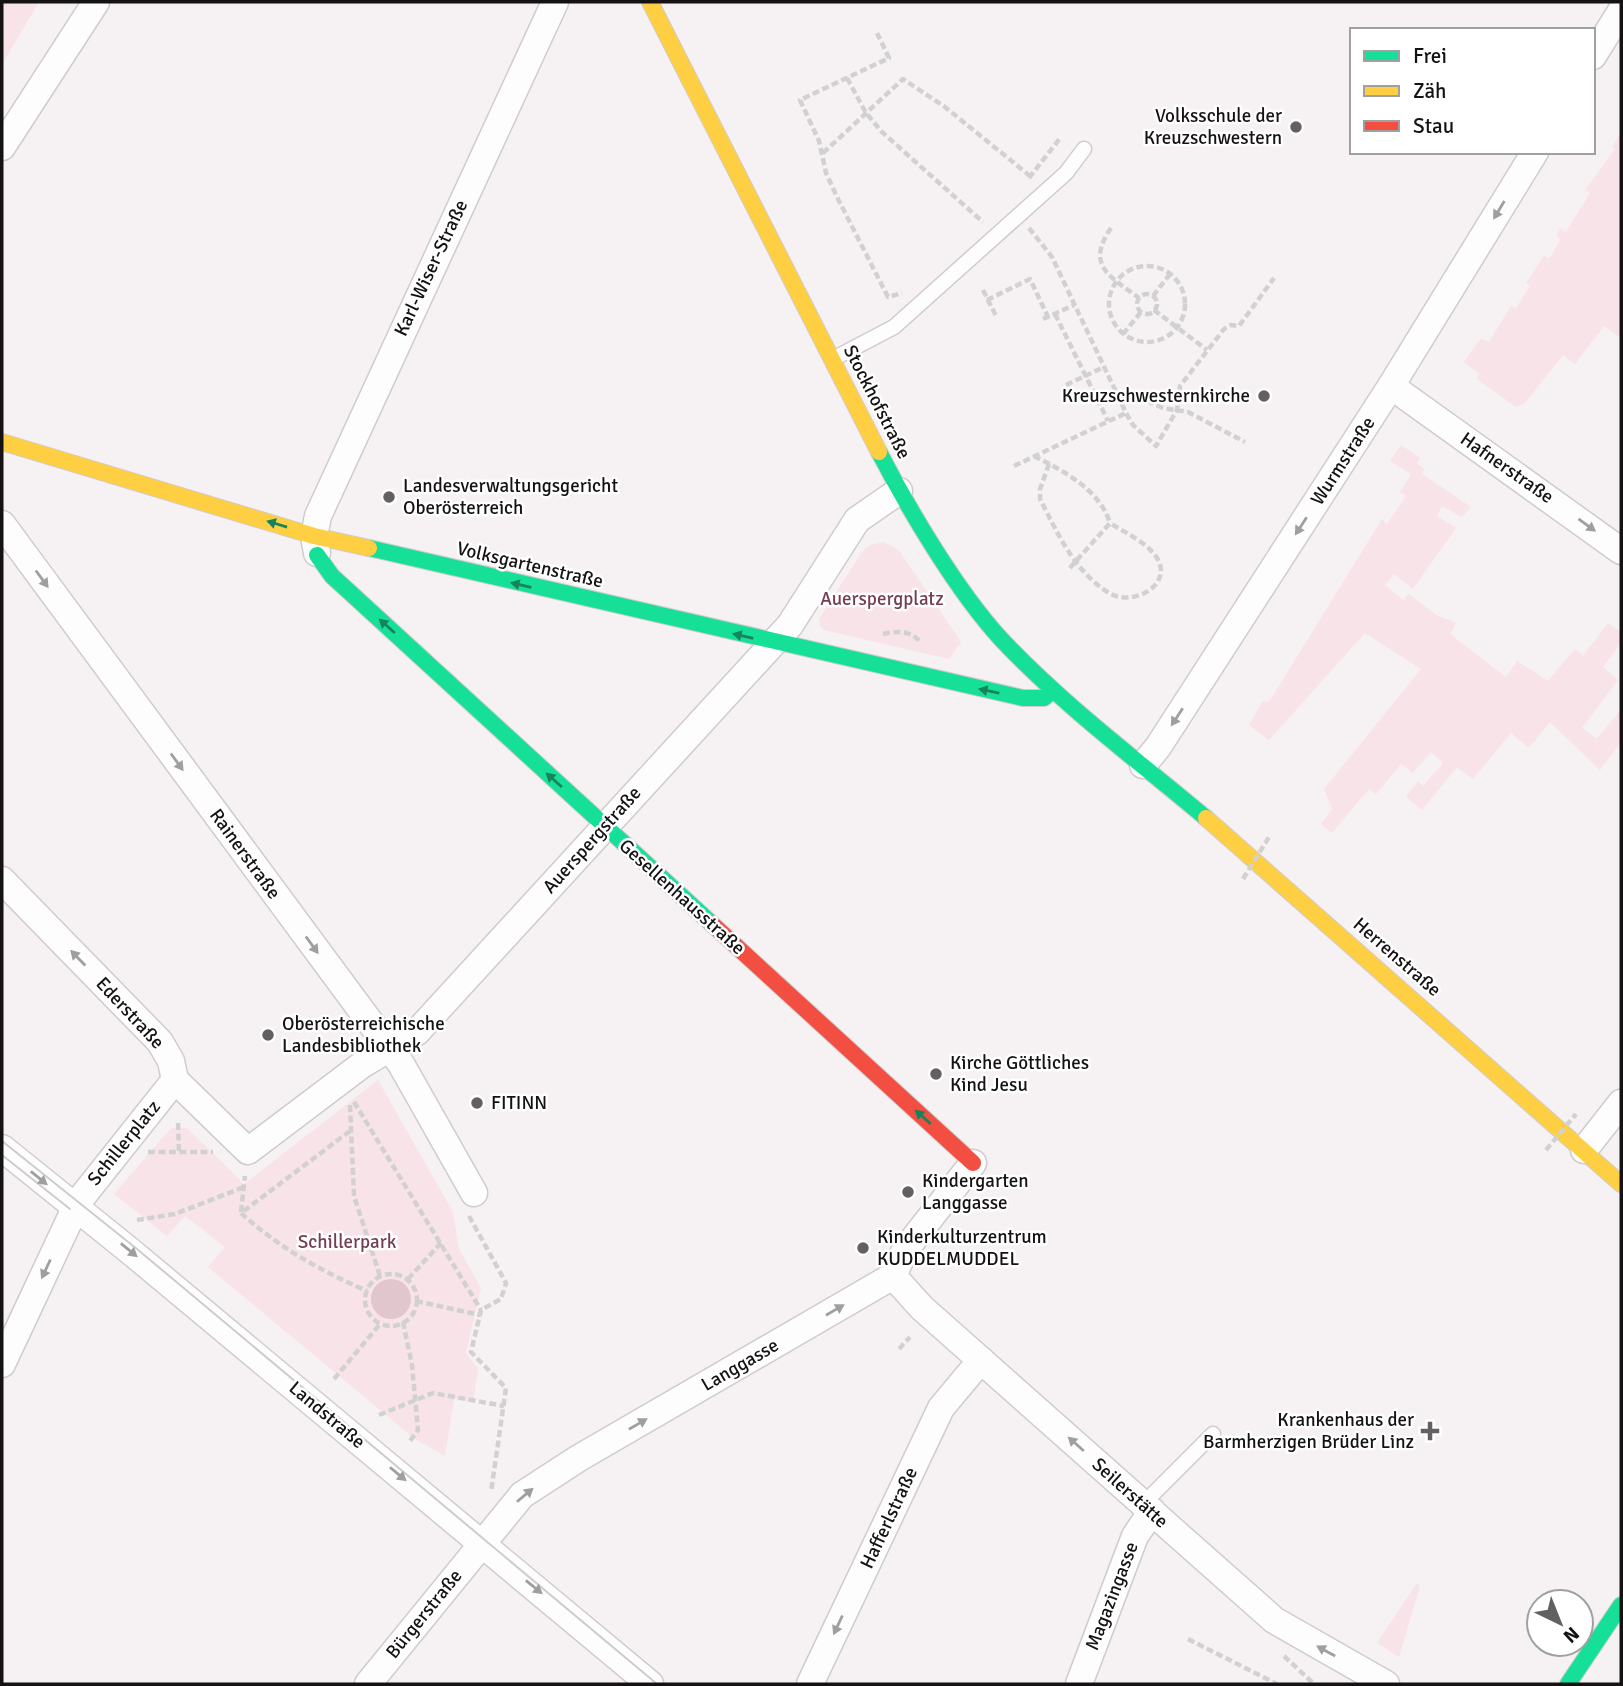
<svg xmlns="http://www.w3.org/2000/svg" width="1623" height="1686" font-family="Signika,sans-serif">
  <style>
    .green { fill: #f8e3e9 }
    .water { fill: #e2c6ce }
    .lines { fill: none; stroke-linecap: round; stroke-linejoin: round }
    .lane-casing { stroke: #d0cccd; stroke-width: 17 }
    .street-casing { stroke: #d0cccd; stroke-width: 29 }
    .fast-casing { stroke: #d0cccd; stroke-width: 18 }
    .slow-casing { stroke: #d0cccd; stroke-width: 18 }
    .jam-casing { stroke: #d0cccd; stroke-width: 18 }
    .path { stroke: #d2d1d1; stroke-width: 4.5; stroke-dasharray: 7 3.5; stroke-linecap: butt }
    .lane { stroke: #fefdfd; stroke-width: 14 }
    .street { stroke: #fefdfd; stroke-width: 26 }
    .fast { stroke: #16e098; stroke-width: 16 }
    .slow { stroke: #ffcf43; stroke-width: 16 }
    .jam { stroke: #f24e42; stroke-width: 16 }
    .tram { stroke: #cecccd; stroke-width: 2 }
    .path-bridge { stroke: #d2d1d1; stroke-width: 4.5; stroke-dasharray: 7 3.5; stroke-linecap: butt }
    .oneway { fill: #a09f9f }
    .oneway2 { fill: #15835c }
    .poi-dot { fill: #636060; stroke: #fff; stroke-width: 2.5 }
    .labels { text-anchor: middle; dominant-baseline: central; stroke-width: 5; stroke-linejoin: round; paint-order: stroke }
    .poi-label { font-size: 19px; fill: #141212; stroke: #fff; text-anchor: start }
    .street-label { font-size: 19px; fill: #141212; stroke: #fff }
    .park-label { font-size: 19px; fill: #743f50; stroke: #fff }
  </style>
  <rect width="100%" height="100%" fill="#f6f1f2"/>
  <g class="green">
    <polygon points="2,2 39,2 2,64"/>
    <polygon points="1621,132 1621,338 1604,326 1575,364 1563,355 1525,403 1516,407 1477,379 1479,374 1464,362 1481,338 1489,342 1511,306 1516,308 1530,286 1526,283 1544,256 1549,259 1561,239 1556,236 1560,228 1566,232 1590,193 1585,190 1615,149 1612,147"/>
    <polygon points="1401,445 1420,458 1417,463 1424,469 1422,474 1471,507 1462,517 1442,506 1437,516 1456,528 1413,589 1394,574 1385,585 1403,600 1409,594 1436,615 1456,623 1450,634 1506,677 1517,661 1548,681 1575,649 1583,656 1608,623 1621,632 1621,643 1603,667 1618,680 1582,728 1597,739 1621,709 1621,742 1600,770 1550,722 1529,748 1511,733 1473,779 1457,767 1422,810 1406,797 1418,781 1423,786 1443,763 1431,752 1413,773 1401,764 1376,794 1369,789 1332,833 1321,824 1332,809 1324,789 1421,669 1365,633 1269,740 1249,725 1263,701 1269,702 1382,519 1387,524 1406,496 1400,492 1411,474 1390,461"/>
    <polygon points="883,542 898,549 961,642 949,659 824,630 820,626 819,619 862,552 870,545"/>
    <polygon points="378,1080 453,1212 459,1249 481,1288 466,1353 478,1368 473,1402 454,1399 445,1456 415,1439 208,1267 225,1247 185,1216 167,1236 114,1194 171,1128 187,1128 244,1184"/>
    <polygon points="1417,1583 1420,1586 1399,1657 1377,1643"/>
  </g>
  <circle class="water" cx="391" cy="1299" r="20"/>
  <g class="lines">
    <defs>
      <g id="lane">
        <polyline points="833,359 894,327 1066,173 1084,149"/>
        <polyline points="1143,1504 1213,1434"/>
      </g>
      <g id="street">
        <polyline points="1593,56 1621,11"/>
        <polyline points="2,147 96,2"/>
        <polyline points="1391,386 1621,551"/>
        <polyline points="2,524 401,1064 474,1193"/>
        <polyline points="317,553 314,536 318,516 555,2"/>
        <polyline points="1143,765 1158,747 1391,386 1535,152"/>
        <polyline points="2,880 160,1042 171,1061 175,1080 248,1151 363,1064 417,1032 790,625 857,520 899,491"/>
        <polyline points="2,1148 130,1251 650,1684"/>
        <polyline points="1584,1150 1621,1103"/>
        <polyline points="893,1276 922,1308 1274,1620 1386,1684"/>
        <polyline points="2,1364 78,1202 175,1080"/>
        <polyline points="368,1684 522,1495 579,1458 893,1276 905,1250 973,1163"/>
        <polyline points="810,1684 941,1408 981,1360"/>
        <polyline points="1079,1684 1135,1536 1152,1511"/>
      </g>
      <g id="fast">
        <path d="M879 452C909 510 957 591 1001 639 1063 705 1137 760 1206 818"/>
        <polyline points="369,548 1023,698 1044,698 1053,690"/>
        <polyline points="317,555 332,576 712,924"/>
        <polyline points="1568,1684 1621,1605"/>
      </g>
      <g id="slow">
        <polyline points="650,2 879,452"/>
        <polyline points="2,442 314,536 369,548"/>
        <polyline points="1206,818 1621,1184"/>
      </g>
      <polyline id="jam" points="712,924 973,1163"/>
    </defs>
    <use href="#lane" class="lane-casing"/>
    <use href="#street" class="street-casing"/>
    <use href="#fast" class="fast-casing"/>
    <use href="#slow" class="slow-casing"/>
    <use href="#jam" class="jam-casing"/>
    <g class="path">
      <polyline points="877,33 889,58 800,100 819,141 826,173 837,197 888,297 902,293"/>
      <polyline points="847,78 866,113 882,132 983,222"/>
      <polyline points="823,153 903,79 945,107 1030,176"/>
      <polyline points="1029,178 1061,137"/>
      <polyline points="1029,228 1052,257 1126,413 1133,425 1156,446 1177,410 1180,386 1224,329 1231,325 1239,326 1274,278"/>
      <path d="M1111 228C1085 266 1110 276 1139 298"/>
      <circle cx="1147" cy="304" r="38"/>
      <polyline points="983,290 996,316"/>
      <circle cx="1147" cy="304" r="10"/>
      <polyline points="1153,296 1170,274"/>
      <polyline points="987,300 1030,279 1048,317"/>
      <polyline points="1154,310 1207,350"/>
      <polyline points="1055,314 1108,421"/>
      <polyline points="1043,319 1074,305"/>
      <polyline points="1123,334 1141,312"/>
      <polyline points="1066,385 1104,367"/>
      <polyline points="1147,401 1163,408 1188,412 1245,442"/>
      <path d="M1034 456C1065 472 1099 489 1110 523L1068 570"/>
      <path d="M1049 464 1040 489V499C1058 534 1074 571 1109 593 1131 607 1174 586 1157 558 1147 542 1125 533 1110 523"/>
      <polyline points="1014,466 1126,413"/>
      <path d="M883 634C896 631 911 630 920 642"/>
      <polyline points="354,1102 481,1310"/>
      <polyline points="350,1105 354,1196 380,1276"/>
      <polyline points="178,1123 179,1152"/>
      <path d="M350 1131 241 1213C278 1247 321 1271 367 1291"/>
      <polyline points="148,1152 213,1152"/>
      <polyline points="241,1212 245,1176"/>
      <polyline points="469,1216 506,1283 501,1299 481,1310 471,1352 506,1388 491,1492"/>
      <polyline points="137,1220 175,1214 244,1187"/>
      <circle cx="391" cy="1300" r="26"/>
      <polyline points="408,1279 441,1243"/>
      <polyline points="416,1301 480,1315"/>
      <polyline points="403,1322 412,1365 418,1430 410,1441"/>
      <polyline points="899,1349 910,1337"/>
      <polyline points="334,1379 380,1324"/>
      <polyline points="379,1415 433,1393 504,1406"/>
      <polyline points="1188,1639 1277,1684"/>
      <polyline points="1284,1656 1314,1684"/>
    </g>
    <use href="#lane" class="lane"/>
    <use href="#street" class="street"/>
    <use href="#fast" class="fast"/>
    <use href="#slow" class="slow"/>
    <use href="#jam" class="jam"/>
    <g class="tram">
      <polyline points="2,1141 137,1249 657,1684"/>
      <polyline points="2,1155 70,1209"/>
    </g>
    <g class="path-bridge">
      <polyline points="1243,879 1269,837"/>
      <polyline points="1546,1150 1576,1114"/>
    </g>
  </g>
  <defs><path id="oneway-solid" d="M-6-.8H1V-3.2L6.5 0L1 3.2V.8H-6Z" transform="scale(1.75)"/></defs>
  <g class="oneway">
    <use href="#oneway-solid" transform="translate(1499 210) rotate(121)"/>
    <use href="#oneway-solid" transform="translate(1587 525) rotate(36)"/>
    <use href="#oneway-solid" transform="translate(1301 526) rotate(123)"/>
    <use href="#oneway-solid" transform="translate(42 579) rotate(54)"/>
    <use href="#oneway-solid" transform="translate(1177 717) rotate(123)"/>
    <use href="#oneway-solid" transform="translate(177 762) rotate(54)"/>
    <use href="#oneway-solid" transform="translate(312 945) rotate(54)"/>
    <use href="#oneway-solid" transform="translate(78 958) rotate(-134)"/>
    <use href="#oneway-solid" transform="translate(39 1178) rotate(39)"/>
    <use href="#oneway-solid" transform="translate(129 1250) rotate(39)"/>
    <use href="#oneway-solid" transform="translate(46 1269) rotate(115)"/>
    <use href="#oneway-solid" transform="translate(835 1310) rotate(-30)"/>
    <use href="#oneway-solid" transform="translate(638 1424) rotate(-30)"/>
    <use href="#oneway-solid" transform="translate(1076 1444) rotate(-138)"/>
    <use href="#oneway-solid" transform="translate(398 1474) rotate(40)"/>
    <use href="#oneway-solid" transform="translate(525 1495) rotate(-40)"/>
    <use href="#oneway-solid" transform="translate(534 1587) rotate(39)"/>
    <use href="#oneway-solid" transform="translate(838 1625) rotate(115)"/>
    <use href="#oneway-solid" transform="translate(1326 1651) rotate(-151)"/>
  </g>
  <g class="oneway2">
    <use href="#oneway-solid" transform="translate(277 524) rotate(-163)"/>
    <use href="#oneway-solid" transform="translate(521 585) rotate(-167)"/>
    <use href="#oneway-solid" transform="translate(387 626) rotate(-138)"/>
    <use href="#oneway-solid" transform="translate(743 636) rotate(-167)"/>
    <use href="#oneway-solid" transform="translate(989 691) rotate(-168)"/>
    <use href="#oneway-solid" transform="translate(554 780) rotate(-138)"/>
    <use href="#oneway-solid" transform="translate(923 1117) rotate(-138)"/>
  </g>
  <g class="poi-dot">
    <circle cx="1296" cy="127" r="7"/>
    <circle cx="1264" cy="396" r="7"/>
    <circle cx="389" cy="497" r="7"/>
    <circle cx="268" cy="1035" r="7"/>
    <circle cx="936" cy="1074" r="7"/>
    <circle cx="477" cy="1103" r="7"/>
    <circle cx="908" cy="1192" r="7"/>
    <circle cx="863" cy="1248" r="7"/>
    <path d="M1426.5 1420.5h7v7h7v7h-7v7h-7v-7h-7v-7h7z"/>
  </g>
  <g class="labels">
    <g class="poi-label">
      <text x="1282" y="116" text-anchor="end">Volksschule der<tspan x="1282" dy="22">Kreuzschwestern</tspan></text>
      <text x="1250" y="396" text-anchor="end">Kreuzschwesternkirche</text>
      <text x="403" y="486">Landesverwaltungsgericht<tspan x="403" dy="22">Oberösterreich</tspan></text>
      <text x="282" y="1024">Oberösterreichische<tspan x="282" dy="22">Landesbibliothek</tspan></text>
      <text x="950" y="1063">Kirche Göttliches<tspan x="950" dy="22">Kind Jesu</tspan></text>
      <text x="491" y="1103">FITINN</text>
      <text x="922" y="1181">Kindergarten<tspan x="922" dy="22">Langgasse</tspan></text>
      <text x="877" y="1237">Kinderkulturzentrum<tspan x="877" dy="22">KUDDELMUDDEL</tspan></text>
      <text x="1414" y="1420" text-anchor="end">Krankenhaus der<tspan x="1414" dy="22">Barmherzigen Brüder Linz</tspan></text>
    </g>
    <g class="street-label">
      <text transform="translate(431 268) rotate(-65)">Karl-Wiser-Straße</text>
      <text transform="translate(877 402) rotate(63)">Stockhofstraße</text>
      <text transform="translate(1343 461) rotate(-57)">Wurmstraße</text>
      <text transform="translate(1507 468) rotate(35)">Hafnerstraße</text>
      <text transform="translate(530 565) rotate(13)">Volksgartenstraße</text>
      <text transform="translate(592 840) rotate(-48)">Auerspergstraße</text>
      <text transform="translate(245 854) rotate(54)">Rainerstraße</text>
      <text transform="translate(682 897) rotate(42)">Gesellenhausstraße</text>
      <text transform="translate(1397 957) rotate(41)">Herrenstraße</text>
      <text transform="translate(130 1013) rotate(47)">Ederstraße</text>
      <text transform="translate(124 1143) rotate(-51)">Schillerplatz</text>
      <text transform="translate(740 1365) rotate(-30)">Langgasse</text>
      <text transform="translate(327 1415) rotate(40)">Landstraße</text>
      <text transform="translate(1130 1493) rotate(42)">Seilerstätte</text>
      <text transform="translate(889 1518) rotate(-65)">Hafferlstraße</text>
      <text transform="translate(1112 1596) rotate(-69)">Magazingasse</text>
      <text transform="translate(424 1614) rotate(-51)">Bürgerstraße</text>
    </g>
    <g class="park-label">
      <text x="882" y="599">Auerspergplatz</text>
      <text x="347" y="1242">Schillerpark</text>
    </g>
  </g>
  <rect width="1623" height="1686" fill="none" stroke="#141212" stroke-width="7"/>
  <rect x="1350" y="28" width="245" height="126" fill="#ffffff" stroke="#a1a0a0" stroke-width="2"/>
  <rect x="1364" y="51" width="35" height="10" fill="#16e098" stroke="#a1a0a0" stroke-width="2"/>
  <text x="1413" y="63" font-size="21" fill="#141212">Frei</text>
  <rect x="1364" y="86" width="35" height="10" fill="#ffcf43" stroke="#a1a0a0" stroke-width="2"/>
  <text x="1413" y="98" font-size="21" fill="#141212">Zäh</text>
  <rect x="1364" y="121" width="35" height="10" fill="#f24e42" stroke="#a1a0a0" stroke-width="2"/>
  <text x="1413" y="133" font-size="21" fill="#141212">Stau</text>
  <g transform="translate(1560 1623) rotate(137)"><circle r="33" fill="#ffffff" stroke="#a1a0a0" stroke-width="2"/>
  <path d="M0-5L12 26L0 18L-12 26Z" fill="#636060"/>
  <text y="-10" font-size="19" font-weight="bold" text-anchor="middle" fill="#141212">N</text>
  </g>
</svg>
